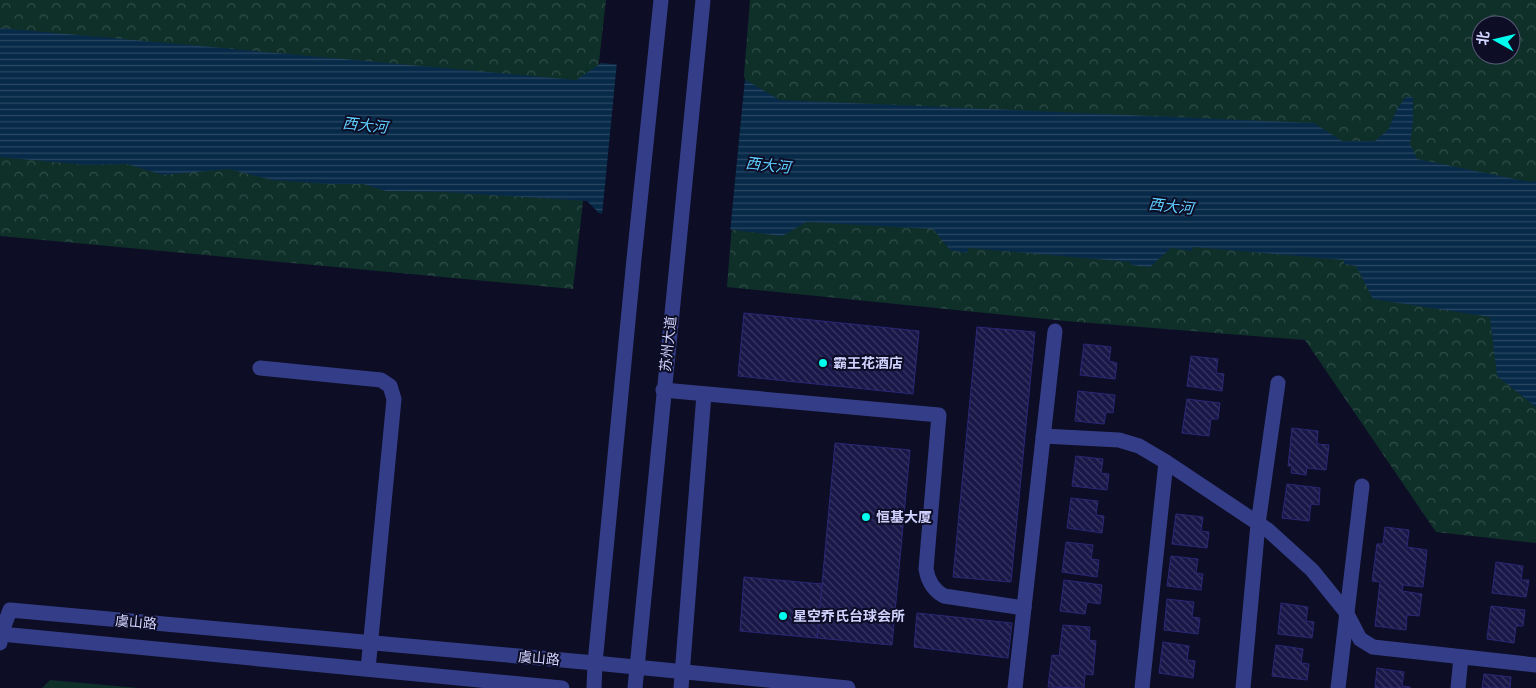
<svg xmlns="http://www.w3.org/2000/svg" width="1536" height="688" font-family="'IBM Plex Sans','Noto Sans SC',sans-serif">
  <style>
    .grass { fill: #0f3029 }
    .forest { fill: url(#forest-crowns); fill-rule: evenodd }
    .water { fill: url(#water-rules) }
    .pier { fill: #0d0d25 }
    .building { fill: url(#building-back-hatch); stroke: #2a2776 }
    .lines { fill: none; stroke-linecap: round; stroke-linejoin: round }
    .minor { stroke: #343e88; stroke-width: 15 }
    .poi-dot { fill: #00fced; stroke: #0d0d25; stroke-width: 2 }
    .labels { text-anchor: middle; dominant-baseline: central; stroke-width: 4; stroke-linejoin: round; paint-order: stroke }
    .street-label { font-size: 14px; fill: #d1d3ff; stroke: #0d0d25 }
    .poi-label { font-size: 14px; font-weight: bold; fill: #d1d3ff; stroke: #0d0d25; text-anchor: start }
    .water-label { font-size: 15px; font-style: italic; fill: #5fcfff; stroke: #0d0d25 }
  </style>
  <defs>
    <pattern id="forest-crowns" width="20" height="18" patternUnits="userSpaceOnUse" patternTransform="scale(1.25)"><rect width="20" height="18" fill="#0f3029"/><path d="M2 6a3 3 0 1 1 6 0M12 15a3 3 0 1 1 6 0" fill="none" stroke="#314d49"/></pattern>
    <pattern id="water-rules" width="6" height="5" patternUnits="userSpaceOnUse" patternTransform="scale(1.25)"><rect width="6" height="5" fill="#082a49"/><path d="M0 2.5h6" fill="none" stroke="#2b4864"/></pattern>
    <pattern id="building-back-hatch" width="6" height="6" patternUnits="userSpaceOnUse" patternTransform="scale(1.25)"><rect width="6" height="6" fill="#191748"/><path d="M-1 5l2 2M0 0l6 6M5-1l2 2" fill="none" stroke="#393863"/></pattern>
  </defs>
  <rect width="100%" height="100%" fill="#0d0d25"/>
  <polygon class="grass" points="50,680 139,688 42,688"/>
  <g class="forest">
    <polygon points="0,0 606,0 573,289 0,236"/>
    <path d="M750 0H1536V543L1436 532 1305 340 1066 321 727 287ZM1481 25H1511V55H1481Z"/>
  </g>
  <polygon class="water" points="0,28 576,80 601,63 737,75 780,100 1314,123 1342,141 1375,141 1388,130 1397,109 1406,97 1413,97 1413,121 1410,144 1417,159 1530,182 1536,181 1536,407 1497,376 1490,317 1373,299 1356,266 1344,264 1344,260 1193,247 1192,251 1171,248 1150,267 1131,265 1131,262 968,248 967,253 950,250 933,229 807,222 782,236 599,213 587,201 444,192 386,191 363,184 330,184 272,180 229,169 163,175 127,164 86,165 0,157"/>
  <polygon class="pier" points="617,62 737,73 745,78 730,232 602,216"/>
  <g class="building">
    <polygon points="744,313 919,331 913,394 738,376"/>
    <polygon points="977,327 1035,332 1011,582 953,577"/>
    <polygon points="1084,344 1111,347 1109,361 1117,363 1115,379 1080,375"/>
    <polygon points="1191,356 1218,359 1216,373 1224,374 1222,391 1187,386"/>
    <polygon points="1078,391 1115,395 1113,413 1106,412 1104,424 1075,421"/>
    <polygon points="1187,399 1220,403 1218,419 1211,419 1209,436 1182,433"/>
    <polygon points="1292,428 1318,431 1317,444 1329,445 1326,470 1307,468 1306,475 1291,473 1292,466 1288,466"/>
    <polygon points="835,443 910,450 892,645 817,638"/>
    <polygon points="1076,456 1103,459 1101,473 1109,474 1107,490 1072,486"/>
    <polygon points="1287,484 1320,488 1319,505 1311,504 1309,521 1282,518"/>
    <polygon points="1071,498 1098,501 1096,515 1104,516 1102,533 1067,528"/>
    <polygon points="1176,514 1203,517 1201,531 1209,532 1207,548 1172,544"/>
    <polygon points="1385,527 1409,530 1407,547 1427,550 1423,587 1403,585 1402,591 1422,594 1419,616 1407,615 1406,630 1375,626 1380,582 1372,581 1377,544 1383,544"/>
    <polygon points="1066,542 1093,545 1091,559 1099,560 1097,577 1062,572"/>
    <polygon points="1171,556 1198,559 1196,573 1203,574 1201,590 1167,586"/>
    <polygon points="1496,562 1523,566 1521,580 1529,580 1526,597 1492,593"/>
    <polygon points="744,577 822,584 817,638 740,631"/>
    <polygon points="1064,580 1102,585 1100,604 1087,602 1085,614 1060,611"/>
    <polygon points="1167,599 1194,602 1192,617 1200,618 1198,634 1164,630"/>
    <polygon points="1281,603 1308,607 1306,621 1314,622 1312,638 1278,634"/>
    <polygon points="1491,606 1525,610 1523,626 1516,626 1514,643 1487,639"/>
    <polygon points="917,613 1012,623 1008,658 914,647"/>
    <polygon points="1063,625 1090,627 1089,640 1096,641 1093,675 1085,674 1084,688 1048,687 1052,655 1059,656"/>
    <polygon points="1163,642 1189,646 1187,660 1195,661 1193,678 1159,673"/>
    <polygon points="1276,645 1303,649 1301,663 1309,664 1307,680 1272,676"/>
    <polygon points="1377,668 1404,672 1402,686 1410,687 1410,688 1375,688"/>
    <polygon points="1484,674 1511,677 1510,688 1482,688"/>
  </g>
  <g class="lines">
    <g class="minor">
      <polyline points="260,368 381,380 390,386 394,399 368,669"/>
      <path d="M663 390 939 415 926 569C928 581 933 590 944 596L1024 608"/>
      <polyline points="1043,436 1119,440 1139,446 1166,462 1268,530 1312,570 1346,612 1360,639 1373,647 1536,665"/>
      <polyline points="1,634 562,688"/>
      <polyline points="0,643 1,634 10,610 595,663 848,688"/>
      <polyline points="594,688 595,663 634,259 661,0"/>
      <polyline points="635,688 703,0"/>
      <polyline points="681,688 704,394"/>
      <polyline points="1015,688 1055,331"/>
      <polyline points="1142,688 1166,462"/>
      <polyline points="1243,688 1258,524 1278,383"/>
      <polyline points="1338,688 1362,486"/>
      <polyline points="1458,688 1461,657"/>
    </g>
  </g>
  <g class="poi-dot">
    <circle cx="823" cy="363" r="5"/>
    <circle cx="866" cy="517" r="5"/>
    <circle cx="783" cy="616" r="5"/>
  </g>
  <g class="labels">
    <g class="street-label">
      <text transform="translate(668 344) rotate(-84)">苏州大道</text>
      <text transform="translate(136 622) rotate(5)">虞山路</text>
      <text transform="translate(539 658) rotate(5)">虞山路</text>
    </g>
    <g class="poi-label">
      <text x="833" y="363">霸王花酒店</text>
      <text x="876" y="517">恒基大厦</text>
      <text x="793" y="616">星空乔氏台球会所</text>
    </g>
    <g class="water-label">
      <text transform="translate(365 125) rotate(6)">西大河</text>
      <text transform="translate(768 165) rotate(6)">西大河</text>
      <text transform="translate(1171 206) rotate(6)">西大河</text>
    </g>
  </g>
  <g transform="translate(1496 40) rotate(278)"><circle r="24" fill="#0d0d25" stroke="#5b5c7c"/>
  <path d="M0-4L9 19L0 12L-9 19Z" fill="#00fced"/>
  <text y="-8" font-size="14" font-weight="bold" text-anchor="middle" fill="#d1d3ff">北</text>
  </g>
</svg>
